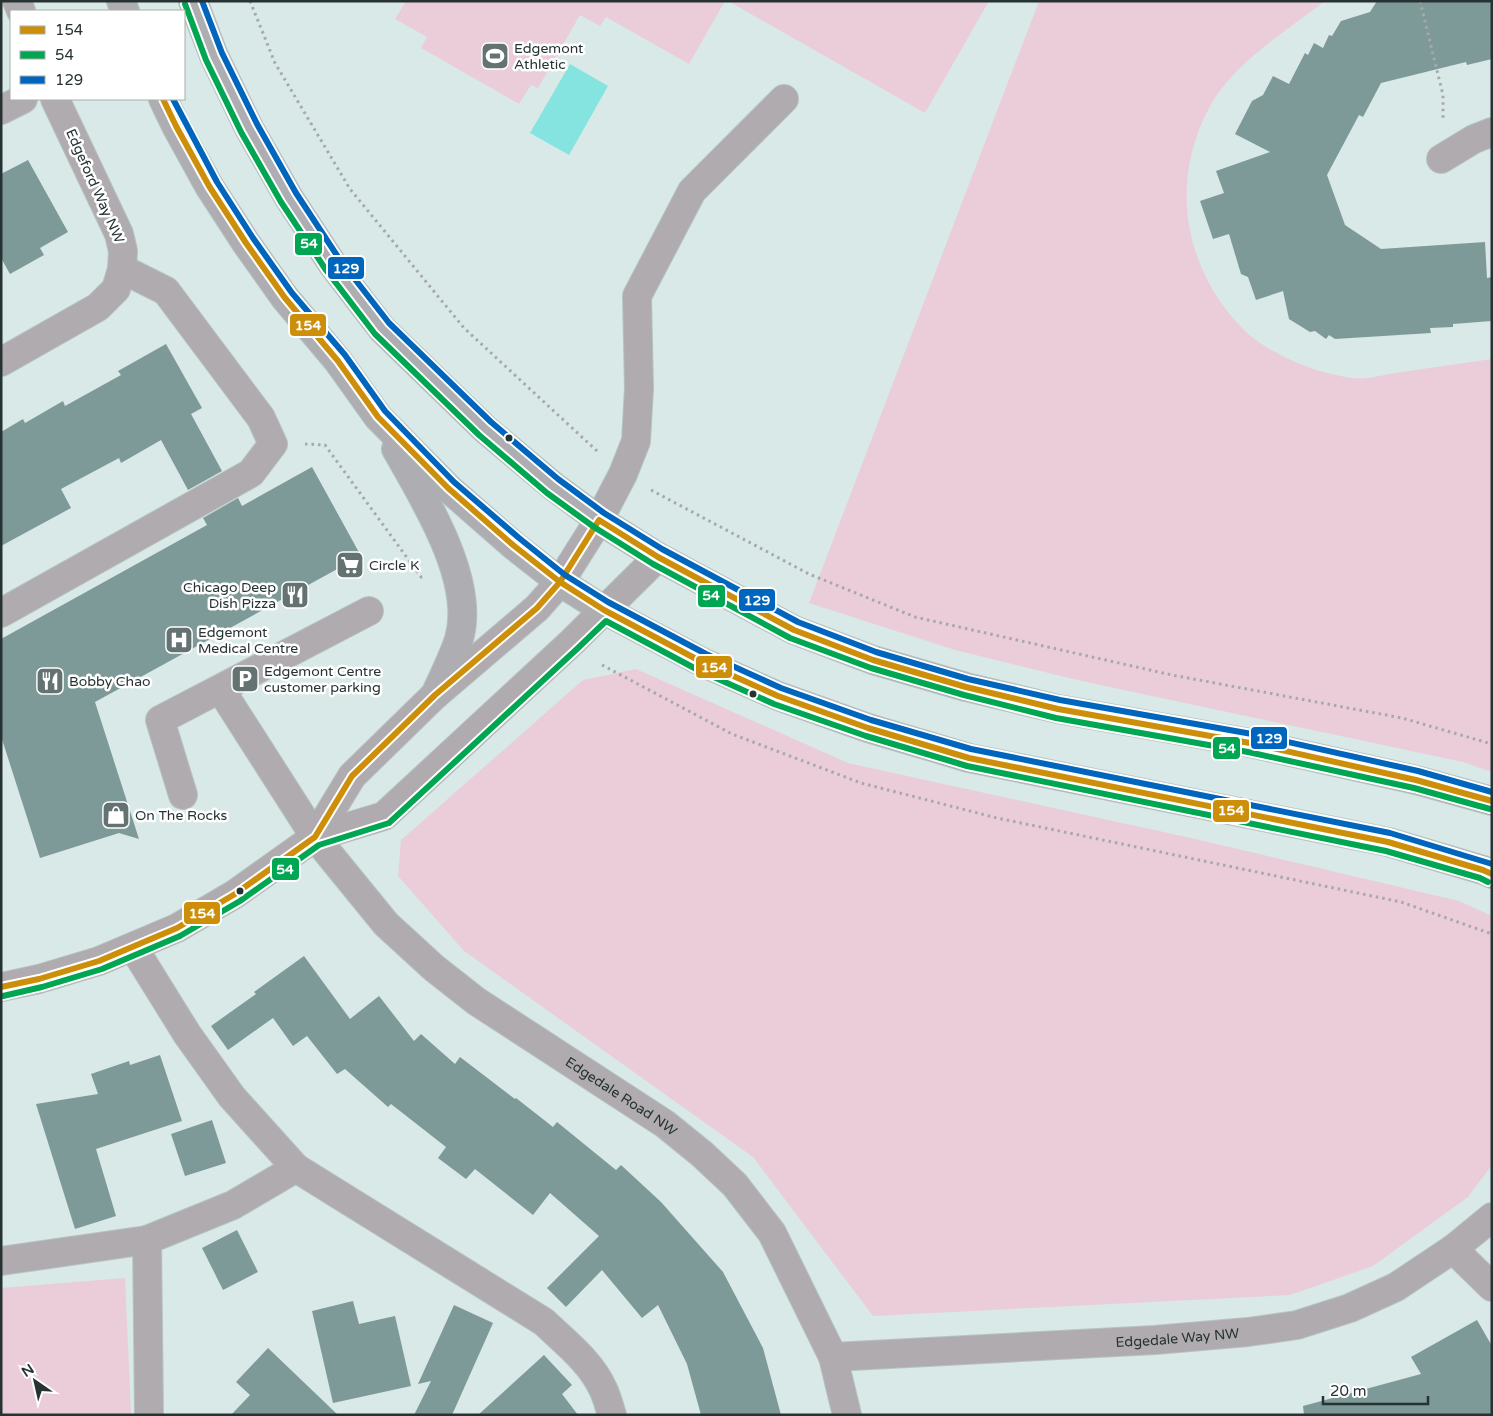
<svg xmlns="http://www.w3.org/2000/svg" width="1493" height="1416" font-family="'Varela Round',sans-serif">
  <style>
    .green { fill: #ebcdda }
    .water { fill: #86e4e0 }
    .building { fill: #7d9a99 }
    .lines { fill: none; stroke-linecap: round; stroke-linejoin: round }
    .minor-casing { stroke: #b6c3c2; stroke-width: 30 }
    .major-casing { stroke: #b6c3c2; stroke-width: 30 }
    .path { stroke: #a7a8aa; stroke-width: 3; stroke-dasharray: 2.5 4; stroke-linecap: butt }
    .minor { stroke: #b0abae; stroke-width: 28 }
    .major { stroke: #aeadb1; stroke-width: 28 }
    .bus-1-casing { stroke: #fff; stroke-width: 10 }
    .bus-2-casing { stroke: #fff; stroke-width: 10 }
    .bus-3-casing { stroke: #fff; stroke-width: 10 }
    .bus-1 { stroke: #cd8f0a; stroke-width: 6 }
    .bus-2 { stroke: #00a651; stroke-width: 6 }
    .bus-3 { stroke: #0065bd; stroke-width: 6 }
    .bus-dot { fill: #263332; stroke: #fff; stroke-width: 2 }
    .labels { text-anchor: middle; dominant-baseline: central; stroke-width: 5; stroke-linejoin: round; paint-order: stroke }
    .poi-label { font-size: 14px; fill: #263332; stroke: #fff; text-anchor: start }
    .street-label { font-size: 14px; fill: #263332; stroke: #fff }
    .line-badge { stroke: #fff; stroke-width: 2 }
    .badge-label { font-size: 14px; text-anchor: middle; font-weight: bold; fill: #fff }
  </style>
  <rect width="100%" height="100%" fill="#d8e9e8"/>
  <g class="green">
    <polygon points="406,1 725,1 689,64 606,17 600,26 580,15 538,88 531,85 519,104 421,48 427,37 395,19"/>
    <polygon points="728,1 989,1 925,113"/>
    <path d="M1039 1H1325C1285 32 1233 63 1209 108 1169 183 1184 270 1244 330 1270 355 1318 374 1353 378 1365 380 1383 375 1395 373 1427 368 1459 364 1492 359V772L1463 762 1086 682 955 650 809 603Z"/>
    <polygon points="636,669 848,763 1191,838 1459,901 1492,916 1492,1165 1468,1197 1373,1266 1290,1295 873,1316 753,1157 464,951 398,876 401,840 583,680"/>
    <polygon points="125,1278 131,1415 1,1415 1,1288"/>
  </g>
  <polygon class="water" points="570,64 608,86 569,155 530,133"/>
  <g class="building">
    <polygon points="1377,1 1492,1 1492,59 1467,65 1466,62 1381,83 1363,117 1359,115 1327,175 1345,225 1381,249 1485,242 1487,278 1492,277 1492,321 1453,324 1453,327 1430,328 1431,333 1335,339 1329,335 1326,339 1315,331 1310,332 1289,319 1283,291 1256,300 1248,277 1241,274 1229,234 1213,239 1200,201 1224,193 1216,171 1270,152 1235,134 1252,101 1263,95 1273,76 1289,84 1305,53 1308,55 1314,43 1323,48 1329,35 1332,36 1341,21 1370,12"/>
    <polygon points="28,160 68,232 40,248 44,255 10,274 1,258 1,174"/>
    <polygon points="166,344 202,408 191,414 222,471 188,490 161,440 121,463 119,458 61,489 71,508 1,546 1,432 23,419 25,423 63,401 65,406 121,375 118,371"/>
    <polygon points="312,467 361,556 95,702 139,839 119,833 40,858 1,736 1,639 207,525 203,518 238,498 242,506"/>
    <polygon points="304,956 350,1019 379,996 414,1041 421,1034 455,1064 460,1057 515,1099 516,1098 553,1127 557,1122 616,1170 621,1165 661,1202 723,1272 763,1348 781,1415 701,1415 687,1364 658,1305 642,1318 602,1270 566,1307 547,1288 599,1236 550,1193 533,1215 475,1169 466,1179 438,1158 446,1147 391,1104 388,1107 345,1069 337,1074 307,1036 293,1046 273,1018 228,1050 211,1026 256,994 254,992"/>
    <polygon points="160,1055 182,1121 96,1149 116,1216 75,1229 36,1104 98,1094 91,1074 129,1061 130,1065"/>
    <polygon points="212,1120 226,1163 185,1176 171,1134"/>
    <polygon points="237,1230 258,1272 223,1290 202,1248"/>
    <polygon points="353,1301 359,1324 395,1316 411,1386 333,1403 312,1311"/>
    <polygon points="454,1305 493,1323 452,1415 414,1415 431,1381 418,1384"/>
    <polygon points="1477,1320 1492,1346 1492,1415 1304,1415 1303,1406 1421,1374 1411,1357"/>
    <polygon points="268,1348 338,1415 231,1415 250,1395 236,1382"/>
    <polygon points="544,1355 572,1385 562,1394 578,1415 478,1415"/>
  </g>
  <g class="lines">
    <defs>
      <g id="minor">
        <polyline points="17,1 21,11"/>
        <polyline points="1,110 23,99"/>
        <polyline points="1441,159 1474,139 1492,132"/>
        <polyline points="1,362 98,307 116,289 122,269 123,251 119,234 55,99"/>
        <polyline points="1,613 251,473 273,444 261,418 166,291 122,269"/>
        <path id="s1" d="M221 690 315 837 386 924 434 968 476 1001 665 1124 702 1154 735 1185 772 1233 833 1357 847 1415"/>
        <polyline points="183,795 160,720 369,611"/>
        <polyline points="315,837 352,776 435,695 537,608 560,582 599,520 623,474 636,441 639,388 637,296 692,191 784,99"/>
        <polyline points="1,987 39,979 99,961 177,928 235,894 315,837 384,816 572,642 658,557"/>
        <path d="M296 1168 544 1322C565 1342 591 1362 603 1389 607 1397 609 1406 612 1415"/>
        <polyline points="147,1240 149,1415"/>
        <polyline points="1453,1249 1492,1287"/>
        <polyline points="1,1261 147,1240 233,1205 296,1168 232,1097 187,1034 133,947"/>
        <path id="s2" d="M833 1357 1155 1340 1248 1332 1297 1325 1350 1308 1396 1287 1453 1249 1492 1217"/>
      </g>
      <g id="major">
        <polyline points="121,1 125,11"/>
        <polyline points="193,1 214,56 249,128 289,198 333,265 382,329 485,429 553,486 599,520 658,557 794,630 873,660 966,687 1058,709 1250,743 1416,780 1492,801"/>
        <polyline points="163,99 176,126 209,186 246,243 285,298 338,361 378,417 448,488 513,545 560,582 604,610 702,662 778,696 868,728 969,758 1388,842 1483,870 1492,874"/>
        <path d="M396 449C424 499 476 580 459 639 453 658 443 677 435 695"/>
      </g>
    </defs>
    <use href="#minor" class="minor-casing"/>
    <use href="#major" class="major-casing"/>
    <g class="path">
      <polyline points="250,1 275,63 350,189 464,328 597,451"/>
      <polyline points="1420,1 1443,95 1443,120"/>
      <polyline points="305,444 325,445 421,577 423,577"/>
      <polyline points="651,490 809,574 915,617 1172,675 1402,718 1492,744"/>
      <polyline points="602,665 732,734 861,783 997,818 1401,902 1492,934"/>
    </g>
    <use href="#minor" class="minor"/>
    <use href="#major" class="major"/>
    <defs>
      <g id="bus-1">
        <polyline points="163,99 176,126 209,186 246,243 285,298 338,361 378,417 448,488 513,545 560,582 604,610 702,662 778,696 868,728 969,758 1388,842 1483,870 1492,874"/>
        <polyline points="1,987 39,979 99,961 177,928 235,894 315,837 352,776 435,695 537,608 560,582 599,520 658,557 794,630 873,660 966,687 1058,709 1250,743 1416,780 1492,801"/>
      </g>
      <g id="bus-2">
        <polyline points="185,4 206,60 241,132 281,202 326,270 375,334 479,435 547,493 594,527 653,564 790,638 871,668 964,695 1056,718 1248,752 1414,788 1490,809"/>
        <polyline points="3,996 42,987 102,969 180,936 240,901 319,845 389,823 578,648 606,621 698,670 774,704 866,736 967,766 1386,851 1480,878 1488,882"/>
      </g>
      <g id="bus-3">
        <polyline points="202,1 222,53 257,124 296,193 340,260 389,323 491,422 558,479 604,513 662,549 798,622 876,652 968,679 1060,700 1252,734 1418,771 1492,792"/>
        <polyline points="173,99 217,182 253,238 292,293 345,355 385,411 454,482 519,538 565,575 608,602 706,654 781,688 871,720 971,749 1390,833 1492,864"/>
      </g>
    </defs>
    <use href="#bus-1" class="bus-1-casing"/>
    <use href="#bus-2" class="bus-2-casing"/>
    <use href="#bus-3" class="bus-3-casing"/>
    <use href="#bus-1" class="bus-1"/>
    <use href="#bus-2" class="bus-2"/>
    <use href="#bus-3" class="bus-3"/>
  </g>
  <defs>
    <symbol id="stadium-square" viewBox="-11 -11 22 22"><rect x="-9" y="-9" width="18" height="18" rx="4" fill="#647372" stroke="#fff"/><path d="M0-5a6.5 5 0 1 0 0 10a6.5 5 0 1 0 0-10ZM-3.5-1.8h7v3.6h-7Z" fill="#fff"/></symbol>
    <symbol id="supermarket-square" viewBox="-11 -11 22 22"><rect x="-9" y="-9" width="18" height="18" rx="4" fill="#647372" stroke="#fff"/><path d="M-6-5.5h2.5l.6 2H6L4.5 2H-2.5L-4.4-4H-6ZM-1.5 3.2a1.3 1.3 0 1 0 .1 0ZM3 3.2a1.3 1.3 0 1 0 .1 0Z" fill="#fff"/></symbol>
    <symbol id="restaurant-square" viewBox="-11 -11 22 22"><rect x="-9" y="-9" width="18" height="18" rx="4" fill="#647372" stroke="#fff"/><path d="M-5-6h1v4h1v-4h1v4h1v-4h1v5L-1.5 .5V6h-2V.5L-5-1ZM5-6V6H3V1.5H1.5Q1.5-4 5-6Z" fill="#fff"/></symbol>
    <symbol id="hospital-square" viewBox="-11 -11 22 22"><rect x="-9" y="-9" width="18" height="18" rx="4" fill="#647372" stroke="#fff"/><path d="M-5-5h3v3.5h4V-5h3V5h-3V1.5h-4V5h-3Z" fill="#fff"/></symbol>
    <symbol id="parking-square" viewBox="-11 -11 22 22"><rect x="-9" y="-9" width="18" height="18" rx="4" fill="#647372" stroke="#fff"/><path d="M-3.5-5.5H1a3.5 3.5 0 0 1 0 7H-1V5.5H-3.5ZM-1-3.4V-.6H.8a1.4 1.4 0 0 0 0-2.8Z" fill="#fff"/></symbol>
    <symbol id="shop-square" viewBox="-11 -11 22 22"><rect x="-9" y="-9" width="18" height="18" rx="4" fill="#647372" stroke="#fff"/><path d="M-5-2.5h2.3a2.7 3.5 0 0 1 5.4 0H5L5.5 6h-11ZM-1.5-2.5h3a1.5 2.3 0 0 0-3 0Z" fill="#fff"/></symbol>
  </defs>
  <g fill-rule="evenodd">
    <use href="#stadium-square" x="479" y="40" width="32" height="32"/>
    <use href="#supermarket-square" x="334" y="549" width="32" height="32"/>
    <use href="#restaurant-square" x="279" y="579" width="32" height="32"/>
    <use href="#hospital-square" x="163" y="624" width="32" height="32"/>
    <use href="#parking-square" x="229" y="663" width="32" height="32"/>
    <use href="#restaurant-square" x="34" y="665" width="32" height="32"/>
    <use href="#shop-square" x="100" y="799" width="32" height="32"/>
  </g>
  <g class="bus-dot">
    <circle cx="509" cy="438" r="4.5"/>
    <circle cx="753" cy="694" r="4.5"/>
    <circle cx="240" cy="891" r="4.5"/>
  </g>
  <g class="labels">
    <g class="poi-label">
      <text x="514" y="48">Edgemont<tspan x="514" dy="16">Athletic</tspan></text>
      <text x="369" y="565">Circle K</text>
      <text x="276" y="587" text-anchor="end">Chicago Deep<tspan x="276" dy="16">Dish Pizza</tspan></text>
      <text x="198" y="632">Edgemont<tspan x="198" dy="16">Medical Centre</tspan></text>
      <text x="264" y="671">Edgemont Centre<tspan x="264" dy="16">customer parking</tspan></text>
      <text x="69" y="681">Bobby Chao</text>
      <text x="135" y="815">On The Rocks</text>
    </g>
    <g class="street-label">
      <text transform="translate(95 186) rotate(66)">Edgeford Way NW</text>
      <text stroke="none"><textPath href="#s1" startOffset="579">Edgedale Road NW</textPath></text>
      <text stroke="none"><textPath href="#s2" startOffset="345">Edgedale Way NW</textPath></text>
    </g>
  </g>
  <g class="line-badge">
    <rect x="294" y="232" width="29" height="24" rx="5" fill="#00a651"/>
    <rect x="327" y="256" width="38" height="24" rx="5" fill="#0065bd"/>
    <rect x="289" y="313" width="38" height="24" rx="5" fill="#cd8f0a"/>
    <rect x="697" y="584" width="29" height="24" rx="5" fill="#00a651"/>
    <rect x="738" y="588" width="38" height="24" rx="5" fill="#0065bd"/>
    <rect x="695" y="655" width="38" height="24" rx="5" fill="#cd8f0a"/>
    <rect x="1250" y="726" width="38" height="24" rx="5" fill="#0065bd"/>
    <rect x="1212" y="736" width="29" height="24" rx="5" fill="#00a651"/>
    <rect x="1212" y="799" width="38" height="24" rx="5" fill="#cd8f0a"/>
    <rect x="271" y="857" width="29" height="24" rx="5" fill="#00a651"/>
    <rect x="183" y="901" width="38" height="24" rx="5" fill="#cd8f0a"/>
  </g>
  <g class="badge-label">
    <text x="309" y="248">54</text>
    <text x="346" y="273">129</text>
    <text x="308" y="330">154</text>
    <text x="711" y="600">54</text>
    <text x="757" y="605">129</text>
    <text x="714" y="672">154</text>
    <text x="1269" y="743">129</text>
    <text x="1227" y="753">54</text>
    <text x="1231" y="815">154</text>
    <text x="285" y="874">54</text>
    <text x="202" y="918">154</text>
  </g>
  <rect width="1493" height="1416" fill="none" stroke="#263332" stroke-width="5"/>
  <rect x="10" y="10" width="175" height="90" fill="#ffffff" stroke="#a8adad"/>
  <rect x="20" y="26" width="25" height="8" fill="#cd8f0a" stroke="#a8adad"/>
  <text x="55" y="35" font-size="15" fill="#263332">154</text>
  <rect x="20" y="51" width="25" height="8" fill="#00a651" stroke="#a8adad"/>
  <text x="55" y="60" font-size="15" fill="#263332">54</text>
  <rect x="20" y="76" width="25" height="8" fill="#0065bd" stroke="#a8adad"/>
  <text x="55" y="85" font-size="15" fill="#263332">129</text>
  <g transform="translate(35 1381) rotate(326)" stroke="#ffffff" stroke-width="4" paint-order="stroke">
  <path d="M0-4L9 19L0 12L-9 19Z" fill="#263332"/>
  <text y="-8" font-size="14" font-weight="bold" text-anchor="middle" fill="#263332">N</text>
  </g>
  <path d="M1323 1396v8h105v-8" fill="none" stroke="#263332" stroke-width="2.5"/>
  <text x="1330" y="1396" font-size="15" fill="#263332" stroke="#ffffff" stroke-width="4" paint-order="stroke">20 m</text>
</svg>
